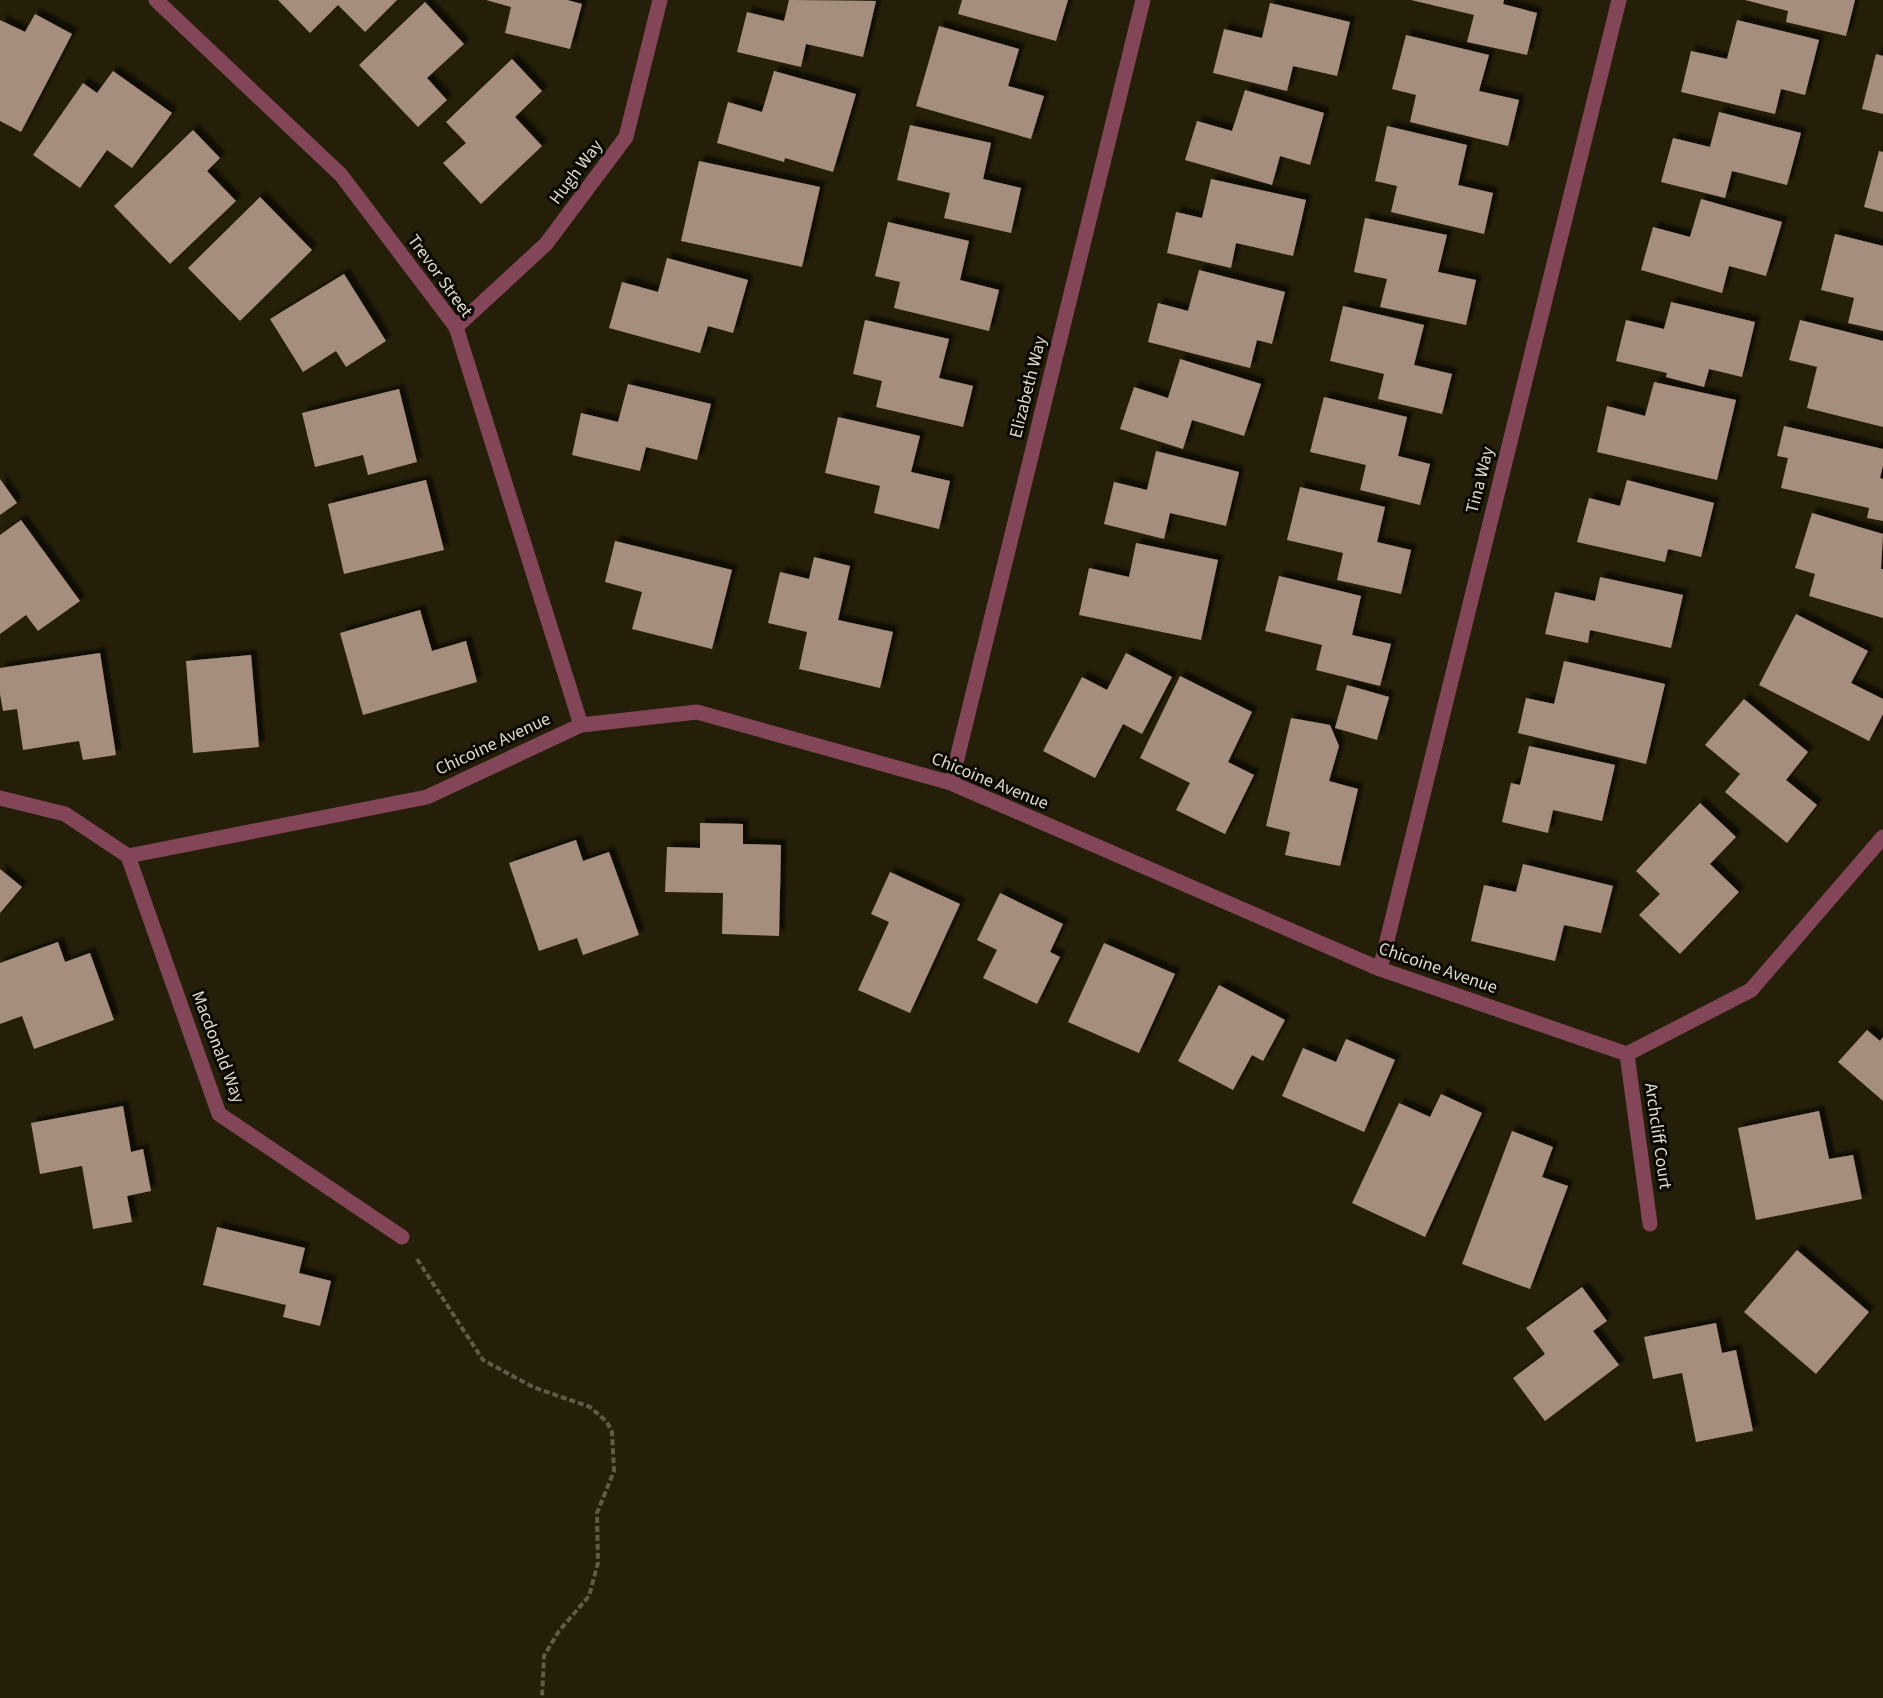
<svg xmlns="http://www.w3.org/2000/svg" width="1883" height="1698" font-family="'Source Sans 3',sans-serif">
  <style>
    .building { fill: #a58e7d; filter: url(#shadow) }
    .lines { fill: none; stroke-linecap: round; stroke-linejoin: round }
    .path { stroke: #605b48; stroke-width: 4; stroke-dasharray: 6 3; stroke-linecap: butt }
    .street { stroke: #824658; stroke-width: 15 }
    .labels { text-anchor: middle; dominant-baseline: central; stroke-width: 6; stroke-linejoin: round; paint-order: stroke }
    .street-label { font-size: 18px; fill: #dfdcce; stroke: #0c0903 }
  </style>
  <defs>
    <filter id="shadow"><feDropShadow dx="5.5" dy="-5.5" stdDeviation="1.5" flood-color="#0009"/></filter>
  </defs>
  <rect width="100%" height="100%" fill="#251f09"/>
  <g class="building">
    <polygon points="278,0 397,0 365,32 338,5 310,33"/>
    <polygon points="486,0 567,0 582,4 570,49 505,33 511,7"/>
    <polygon points="789,0 876,1 863,57 806,44 801,67 737,52 747,12 784,21"/>
    <polygon points="962,0 1068,0 1056,41 958,14"/>
    <polygon points="1411,0 1504,0 1503,4 1537,13 1527,55 1467,42 1474,15"/>
    <polygon points="1745,0 1855,0 1846,36 1786,22 1788,11"/>
    <polygon points="425,2 464,44 427,78 447,100 418,127 359,65"/>
    <polygon points="1270,3 1350,22 1337,76 1293,66 1287,91 1213,73 1224,29 1262,38"/>
    <polygon points="35,14 72,34 21,132 0,121 0,20 25,32"/>
    <polygon points="1737,20 1819,40 1805,95 1781,89 1775,114 1681,92 1691,51 1727,59"/>
    <polygon points="939,26 1019,49 1008,86 1044,96 1031,139 916,106"/>
    <polygon points="1406,35 1489,55 1479,91 1519,100 1508,146 1410,122 1416,95 1392,89"/>
    <polygon points="1876,54 1883,56 1883,114 1862,109"/>
    <polygon points="512,59 542,91 515,117 542,146 481,204 443,163 466,143 446,122"/>
    <polygon points="113,71 172,113 132,168 107,150 80,188 33,155 83,83 97,93"/>
    <polygon points="774,71 856,94 833,172 785,158 784,162 717,143 728,102 762,112"/>
    <polygon points="1245,90 1324,113 1310,165 1280,156 1272,185 1185,160 1197,121 1232,131"/>
    <polygon points="1719,112 1801,133 1787,185 1732,171 1725,198 1661,182 1673,138 1710,147"/>
    <polygon points="910,125 991,143 983,179 1021,188 1011,233 944,218 950,193 897,180"/>
    <polygon points="1387,126 1467,145 1458,185 1493,193 1484,234 1391,212 1397,186 1375,181"/>
    <polygon points="193,130 220,158 207,171 236,201 170,264 114,206"/>
    <polygon points="1879,151 1883,152 1883,212 1864,207"/>
    <polygon points="699,161 820,187 802,267 681,241"/>
    <polygon points="1211,179 1306,200 1293,256 1236,243 1231,268 1167,253 1176,212 1202,218"/>
    <polygon points="260,197 312,250 240,321 188,268"/>
    <polygon points="1701,199 1782,222 1766,276 1729,266 1722,293 1641,270 1653,227 1690,237"/>
    <polygon points="1365,218 1447,235 1438,272 1476,280 1466,325 1380,307 1387,279 1354,272"/>
    <polygon points="888,222 969,241 960,280 999,290 989,331 894,308 900,282 875,276"/>
    <polygon points="1835,234 1883,246 1883,331 1848,323 1854,298 1821,290"/>
    <polygon points="667,258 748,280 733,333 708,326 700,353 609,328 622,282 658,292"/>
    <polygon points="1199,270 1285,292 1272,344 1257,340 1250,368 1148,342 1158,303 1188,311"/>
    <polygon points="344,274 386,341 346,367 336,351 303,372 270,319"/>
    <polygon points="1671,302 1755,322 1742,377 1709,369 1704,387 1666,377 1667,373 1616,361 1626,320 1664,329"/>
    <polygon points="1343,306 1424,325 1414,365 1452,374 1442,414 1378,399 1384,374 1330,361"/>
    <polygon points="865,320 949,339 939,378 973,386 963,427 876,407 882,381 853,374"/>
    <polygon points="1800,320 1883,341 1883,427 1807,408 1817,367 1789,360"/>
    <polygon points="1180,359 1261,384 1244,436 1192,420 1183,449 1120,429 1134,387 1168,398"/>
    <polygon points="1654,382 1736,400 1717,480 1597,452 1607,406 1645,416"/>
    <polygon points="628,384 711,404 697,460 646,447 640,471 572,455 581,413 618,422"/>
    <polygon points="399,389 417,462 368,475 363,455 315,467 302,413"/>
    <polygon points="1324,397 1407,417 1398,456 1430,464 1420,505 1360,490 1366,465 1310,452"/>
    <polygon points="838,417 920,436 911,472 950,481 939,529 874,513 880,486 825,473"/>
    <polygon points="1784,426 1883,449 1883,465 1880,478 1883,479 1883,521 1867,518 1869,508 1781,488 1788,458 1777,456"/>
    <polygon points="1156,451 1239,472 1226,526 1170,513 1164,539 1104,524 1114,482 1147,490"/>
    <polygon points="0,479 17,503 0,515"/>
    <polygon points="426,480 444,550 344,574 328,504"/>
    <polygon points="1627,480 1714,503 1701,557 1668,549 1665,562 1577,542 1589,498 1620,506"/>
    <polygon points="1300,487 1385,507 1377,542 1411,550 1401,594 1337,580 1343,553 1287,540"/>
    <polygon points="1812,513 1883,534 1881,569 1883,569 1883,618 1809,596 1815,574 1795,568"/>
    <polygon points="21,520 80,601 38,631 26,615 0,634 0,535"/>
    <polygon points="615,541 732,570 712,649 632,629 642,592 605,582"/>
    <polygon points="1136,543 1218,560 1201,640 1079,615 1089,568 1129,577"/>
    <polygon points="814,557 850,566 838,620 893,632 880,688 799,669 807,632 768,623 780,572 809,579"/>
    <polygon points="1279,576 1361,596 1352,635 1391,644 1380,686 1316,670 1322,645 1265,631"/>
    <polygon points="1600,577 1683,595 1671,648 1590,630 1588,643 1545,634 1555,592 1595,601"/>
    <polygon points="420,610 432,651 466,641 477,682 363,715 340,633"/>
    <polygon points="1796,614 1868,651 1851,683 1883,699 1883,714 1869,741 1759,685"/>
    <polygon points="100,653 116,755 83,760 79,741 23,750 17,709 3,711 0,694 0,668"/>
    <polygon points="1126,653 1172,677 1142,734 1123,724 1095,778 1043,751 1082,677 1107,690"/>
    <polygon points="251,655 259,747 193,753 186,661"/>
    <polygon points="1564,661 1665,684 1646,764 1518,733 1526,698 1554,704"/>
    <polygon points="1180,676 1252,712 1228,762 1254,775 1225,834 1176,810 1190,783 1140,758"/>
    <polygon points="1347,685 1389,697 1377,740 1335,728"/>
    <polygon points="1744,699 1808,752 1786,780 1817,805 1787,843 1725,792 1740,774 1705,745"/>
    <polygon points="1291,718 1330,725 1339,746 1329,781 1358,789 1340,866 1285,855 1290,832 1266,826"/>
    <polygon points="1529,746 1615,765 1602,821 1553,810 1548,833 1502,822 1511,783 1520,785"/>
    <polygon points="1700,803 1736,837 1710,864 1739,892 1680,954 1639,915 1660,894 1636,871"/>
    <polygon points="700,823 743,824 743,844 781,845 779,936 722,934 723,893 665,892 667,847 700,848"/>
    <polygon points="576,840 583,861 609,852 639,935 583,955 577,938 539,951 509,863"/>
    <polygon points="1523,864 1613,886 1601,933 1564,925 1555,961 1471,941 1484,885 1516,892"/>
    <polygon points="0,869 22,887 0,913"/>
    <polygon points="890,872 960,904 910,1013 858,990 889,922 871,914"/>
    <polygon points="1000,893 1063,924 1050,952 1060,957 1037,1004 983,978 997,950 977,940"/>
    <polygon points="58,942 65,962 90,953 114,1020 34,1049 22,1016 0,1024 0,963"/>
    <polygon points="1104,943 1175,974 1139,1053 1068,1022"/>
    <polygon points="1219,985 1285,1020 1263,1061 1252,1055 1233,1090 1178,1061"/>
    <polygon points="1867,1030 1880,1041 1883,1037 1883,1101 1838,1062"/>
    <polygon points="1346,1039 1395,1060 1364,1132 1282,1096 1303,1048 1336,1062"/>
    <polygon points="1441,1094 1482,1113 1425,1237 1352,1203 1399,1103 1430,1117"/>
    <polygon points="123,1106 131,1152 143,1149 151,1191 127,1196 132,1222 93,1229 82,1166 40,1174 31,1123"/>
    <polygon points="1819,1111 1829,1159 1853,1155 1862,1199 1756,1220 1738,1128"/>
    <polygon points="1512,1131 1553,1147 1542,1177 1568,1186 1530,1289 1462,1264"/>
    <polygon points="217,1227 305,1248 299,1273 331,1281 320,1326 283,1317 286,1305 203,1285"/>
    <polygon points="1797,1250 1869,1312 1816,1374 1744,1312"/>
    <polygon points="1582,1287 1607,1321 1593,1331 1619,1365 1545,1421 1513,1378 1545,1354 1526,1328"/>
    <polygon points="1716,1323 1722,1353 1736,1350 1753,1431 1696,1442 1682,1373 1653,1379 1644,1337"/>
  </g>
  <g class="lines">
    <polyline class="path" points="417,1259 483,1360 533,1387 590,1407 607,1422 612,1432 614,1471 597,1513 598,1563 589,1596 559,1631 544,1656 542,1698"/>
    <g class="street">
      <polyline points="156,0 341,175 456,327 581,725"/>
      <polyline points="456,327 546,244 626,137 660,0"/>
      <polyline points="951,783 1143,0"/>
      <polyline points="0,798 65,814 128,856 427,797 581,725 697,712 951,783 1380,969 1627,1054 1751,990 1883,837"/>
      <polyline points="128,856 219,1114 402,1237"/>
      <polyline points="1380,969 1619,0"/>
      <polyline points="1627,1054 1650,1224"/>
    </g>
  </g>
  <g class="labels">
    <g class="street-label">
      <text transform="translate(576 172) rotate(-53)">Hugh Way</text>
      <text transform="translate(440 276) rotate(54)">Trevor Street</text>
      <text transform="translate(1028 387) rotate(-76)">Elizabeth Way</text>
      <text transform="translate(1480 480) rotate(-76)">Tina Way</text>
      <text transform="translate(493 744) rotate(-25)">Chicoine Avenue</text>
      <text transform="translate(990 781) rotate(22)">Chicoine Avenue</text>
      <text transform="translate(1438 968) rotate(19)">Chicoine Avenue</text>
      <text transform="translate(218 1047) rotate(69)">Macdonald Way</text>
      <text transform="translate(1658 1136) rotate(82)">Archcliff Court</text>
    </g>
  </g>
</svg>
